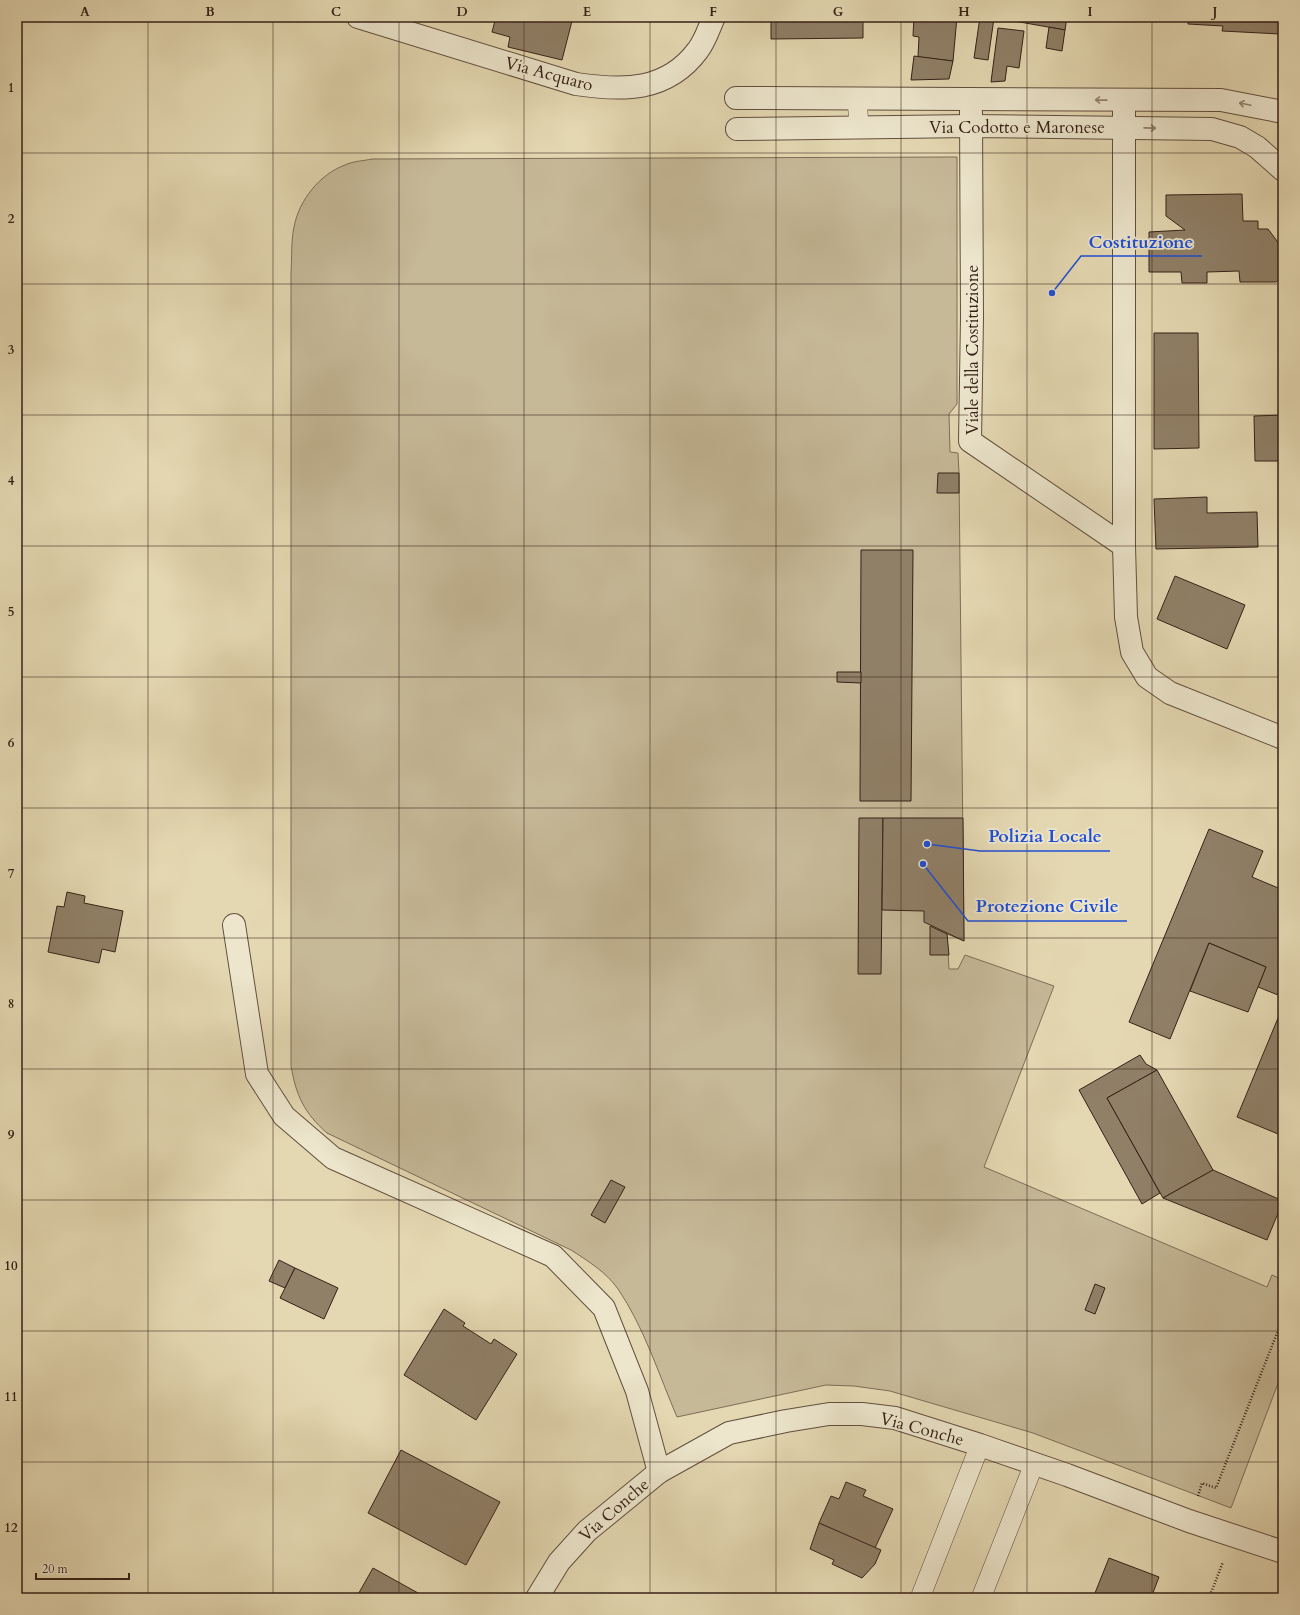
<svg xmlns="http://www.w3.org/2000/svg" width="1300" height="1615" font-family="Cardo,serif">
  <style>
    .green { fill: #c6b998; stroke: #7e6d58 }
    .building { fill: #908068; stroke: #362117 }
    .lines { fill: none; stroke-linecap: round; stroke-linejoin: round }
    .service-casing { stroke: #624f3e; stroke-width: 20 }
    .minor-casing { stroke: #624f3e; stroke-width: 24 }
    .path { stroke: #362117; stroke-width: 2.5; stroke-dasharray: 1 2; stroke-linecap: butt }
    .service { stroke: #ede6cd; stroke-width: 19 }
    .minor { stroke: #ede6cd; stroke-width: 22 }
    .oneway { stroke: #928472 }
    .grid { fill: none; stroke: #362117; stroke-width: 1; stroke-opacity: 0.55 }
    .labels { text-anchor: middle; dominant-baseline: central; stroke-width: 3.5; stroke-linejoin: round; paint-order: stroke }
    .street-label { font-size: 17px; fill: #362117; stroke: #ede6cd }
    .leader { fill: none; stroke: #1d4ed8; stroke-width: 1.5 }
    .callout-dot { fill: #1d4ed8; stroke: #ede6cd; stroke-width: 1.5 }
    .callout-label { font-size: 18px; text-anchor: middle; font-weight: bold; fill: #1d4ed8; stroke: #ede6cd; stroke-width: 3.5; stroke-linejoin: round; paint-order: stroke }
    .neatline { fill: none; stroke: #362117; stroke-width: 1.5 }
    .grid-label { font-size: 13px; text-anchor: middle; font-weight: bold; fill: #362117 }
  </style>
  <rect width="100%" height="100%" fill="#e4d8b2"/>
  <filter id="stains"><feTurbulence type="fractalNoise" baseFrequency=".005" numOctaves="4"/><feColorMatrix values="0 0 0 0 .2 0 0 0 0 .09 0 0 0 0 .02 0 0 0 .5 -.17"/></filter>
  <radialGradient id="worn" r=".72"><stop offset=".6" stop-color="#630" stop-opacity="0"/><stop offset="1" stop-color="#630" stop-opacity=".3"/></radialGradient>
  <path class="green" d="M957 157V404L949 414 950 452 958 453 959 473 964 941 947 934 949 969H958L965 955 1054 986 984 1167 1267 1287 1272 1275 1283 1280V1370L1231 1508 1033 1433 890 1391 854 1386 826 1385 677 1417C659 1375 644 1327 618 1289 606 1272 588 1261 571 1250L327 1133C304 1113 296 1095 291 1066V273C292 258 291 241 294 227 299 200 320 174 345 165 353 161 363 161 372 159Z"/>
  <g class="building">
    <polygon points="496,17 573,17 562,60 508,47 510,37 492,32"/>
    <polygon points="771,17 863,17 863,38 771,39"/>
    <polygon points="914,17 957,17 953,61 918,57 919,37 913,36"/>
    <polygon points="980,17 994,18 988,60 974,58"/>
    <polygon points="1015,17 1067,17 1065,30 1014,21"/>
    <polygon points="1188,17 1281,17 1280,34 1222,31 1223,26 1188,24"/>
    <polygon points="1049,27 1065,30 1062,51 1046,48"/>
    <polygon points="998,28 1024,31 1019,68 1007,66 1005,81 991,82"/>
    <polygon points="914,56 953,61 949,79 911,80"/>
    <polygon points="1242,194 1243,221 1258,221 1258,229 1268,229 1283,249 1283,276 1276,282 1240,282 1239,271 1207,272 1207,283 1182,283 1181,272 1149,272 1149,232 1185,230 1166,216 1166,195"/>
    <polygon points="1154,333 1198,333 1199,448 1154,449"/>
    <polygon points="1283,415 1283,461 1255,461 1254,416"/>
    <polygon points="938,473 959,473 959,493 937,493"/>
    <polygon points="1207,497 1207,513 1257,512 1258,547 1156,549 1154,499"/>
    <polygon points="861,550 913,550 911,801 860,801"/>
    <polygon points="1175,576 1245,605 1227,649 1157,619"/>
    <polygon points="837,672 861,672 861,683 837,682"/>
    <polygon points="859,818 883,818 881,974 858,974"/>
    <polygon points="883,818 963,818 964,941 924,922 924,911 882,910"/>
    <polygon points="1209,829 1263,851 1252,877 1283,890 1283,997 1258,987 1266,967 1209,943 1170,1039 1129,1022"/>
    <polygon points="67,892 85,896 84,903 123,911 115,952 102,949 99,963 48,952 57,906 64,907"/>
    <polygon points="930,926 947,934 949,955 930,955"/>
    <polygon points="1209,943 1266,967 1248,1012 1190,991"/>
    <polygon points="1283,1006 1283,1136 1237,1117"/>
    <polygon points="1140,1055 1146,1064 1157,1070 1107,1098 1160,1193 1142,1204 1079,1090"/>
    <polygon points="1157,1070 1213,1170 1163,1198 1107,1098"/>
    <polygon points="1213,1170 1283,1201 1267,1240 1163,1198"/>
    <polygon points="611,1180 625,1187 605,1223 591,1215"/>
    <polygon points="279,1260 295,1268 285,1288 269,1281"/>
    <polygon points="295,1268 338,1288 324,1319 280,1298"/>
    <polygon points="1095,1284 1105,1288 1095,1314 1085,1310"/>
    <polygon points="444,1309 465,1323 463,1326 491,1344 494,1339 517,1354 476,1420 404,1375"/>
    <polygon points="401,1450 500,1502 466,1565 368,1513"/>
    <polygon points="846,1482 866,1490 863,1496 893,1509 875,1548 819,1523 831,1496 839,1499"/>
    <polygon points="819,1523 881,1550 875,1564 862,1578 832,1564 834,1560 810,1549"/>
    <polygon points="1109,1558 1159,1577 1151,1598 1093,1598"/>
    <polygon points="373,1568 427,1598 356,1598"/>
  </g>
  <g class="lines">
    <defs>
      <g id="service">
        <polyline points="857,98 859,126"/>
        <polyline points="920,1598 980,1445"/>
        <polyline points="981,1598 1034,1464"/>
      </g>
      <g id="minor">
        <path d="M358 17 576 84C623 91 667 92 698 50 705 41 709 28 714 17"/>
        <polyline points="736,98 1221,100 1283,112"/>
        <polyline points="1124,100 1124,546 1126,617 1132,652 1147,677 1170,693 1283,738"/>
        <polyline points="971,112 972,318 970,441 1124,546"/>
        <polyline points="737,129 971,126 1212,129 1240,137 1257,147 1283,170"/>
        <polyline points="234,925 257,1074 284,1116 333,1158 553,1256 604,1308 637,1391 659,1472"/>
        <polyline points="537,1598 559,1562 587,1531 659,1472 729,1433 786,1421 829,1414 862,1414 895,1418 980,1445 1067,1475 1189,1521 1283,1552"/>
      </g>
    </defs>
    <use href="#service" class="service-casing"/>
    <use href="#minor" class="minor-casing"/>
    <g class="path">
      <polyline points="1198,1496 1202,1483 1216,1488 1283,1318"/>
      <polyline points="1209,1598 1223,1562"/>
    </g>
    <use href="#service" class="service"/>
    <use href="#minor" class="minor"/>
  </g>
  <defs><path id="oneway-shaft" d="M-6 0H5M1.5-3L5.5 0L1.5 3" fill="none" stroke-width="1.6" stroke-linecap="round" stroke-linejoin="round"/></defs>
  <g class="oneway">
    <use href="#oneway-shaft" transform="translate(1101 100) rotate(-179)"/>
    <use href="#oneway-shaft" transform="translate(1245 104) rotate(-168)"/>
    <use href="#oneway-shaft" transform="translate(1150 128) rotate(1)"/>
  </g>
  <path class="grid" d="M148 17V1598M273 17V1598M399 17V1598M524 17V1598M650 17V1598M776 17V1598M901 17V1598M1027 17V1598M1152 17V1598M17 153H1283M17 284H1283M17 415H1283M17 546H1283M17 677H1283M17 808H1283M17 938H1283M17 1069H1283M17 1200H1283M17 1331H1283M17 1462H1283"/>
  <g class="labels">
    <g class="street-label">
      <text transform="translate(549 74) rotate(15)">Via Acquaro</text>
      <text x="1017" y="127">Via Codotto e Maronese</text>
      <text transform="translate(972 350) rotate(-90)">Viale della Costituzione</text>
      <text transform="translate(922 1429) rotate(15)">Via Conche</text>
      <text transform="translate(614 1510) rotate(-41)">Via Conche</text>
    </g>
  </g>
  <path class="leader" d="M1052 293L1081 256H1202M927 844L980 851H1110M923 864L968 921H1127"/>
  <g class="callout-dot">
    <circle cx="1052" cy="293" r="4"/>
    <circle cx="927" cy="844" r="4"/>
    <circle cx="923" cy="864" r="4"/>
  </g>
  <g class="callout-label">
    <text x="1141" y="248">Costituzione</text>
    <text x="1045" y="842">Polizia Locale</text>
    <text x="1047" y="912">Protezione Civile</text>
  </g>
  <rect width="1300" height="1615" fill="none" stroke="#e4d8b2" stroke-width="44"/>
  <path d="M36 1573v6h93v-6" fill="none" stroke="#362117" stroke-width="2"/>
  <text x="42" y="1573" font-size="12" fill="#362117" stroke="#ede6cd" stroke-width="3" paint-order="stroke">20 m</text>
  <rect x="22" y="22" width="1256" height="1571" class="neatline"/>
  <g class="grid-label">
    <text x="85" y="16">A</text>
    <text x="210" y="16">B</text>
    <text x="336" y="16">C</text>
    <text x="462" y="16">D</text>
    <text x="587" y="16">E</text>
    <text x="713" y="16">F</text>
    <text x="838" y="16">G</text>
    <text x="964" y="16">H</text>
    <text x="1090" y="16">I</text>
    <text x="1215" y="16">J</text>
    <text x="11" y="92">1</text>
    <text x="11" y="223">2</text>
    <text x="11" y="354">3</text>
    <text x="11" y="485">4</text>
    <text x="11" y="616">5</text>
    <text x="11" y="747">6</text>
    <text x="11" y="878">7</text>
    <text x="11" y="1008">8</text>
    <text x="11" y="1139">9</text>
    <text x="11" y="1270">10</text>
    <text x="11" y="1401">11</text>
    <text x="11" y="1532">12</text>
  </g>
  <rect width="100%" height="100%" filter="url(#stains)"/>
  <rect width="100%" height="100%" fill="url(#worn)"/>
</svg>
